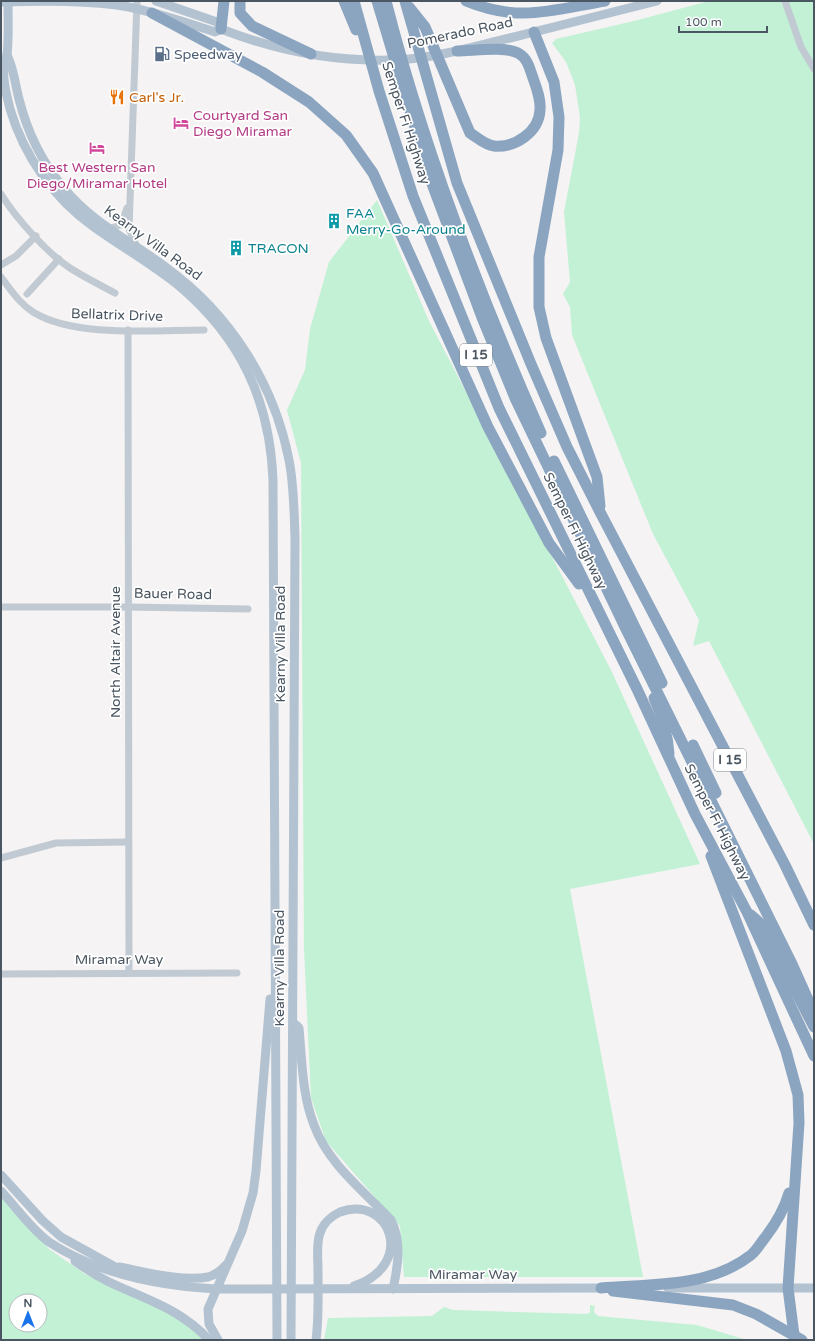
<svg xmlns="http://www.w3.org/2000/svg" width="815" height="1341" font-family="'Varela Round',sans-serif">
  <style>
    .green { fill: #c3f1d5; fill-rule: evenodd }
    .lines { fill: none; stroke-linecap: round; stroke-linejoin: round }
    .minor { stroke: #c1cad2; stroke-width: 7 }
    .major { stroke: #b3c2d1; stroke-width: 9 }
    .highway { stroke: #8ba5c1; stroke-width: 11 }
    .labels { text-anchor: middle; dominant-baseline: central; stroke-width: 3.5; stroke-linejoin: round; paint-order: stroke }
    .shield { fill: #fff; stroke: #808990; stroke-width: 1 }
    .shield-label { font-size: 13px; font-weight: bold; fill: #4a5661 }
    .street-label { font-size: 14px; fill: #4a5661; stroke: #fff }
    .service-label { font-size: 14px; fill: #4e5e75; stroke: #fff; text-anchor: start }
    .food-label { font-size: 14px; fill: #c56008; stroke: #fff; text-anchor: start }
    .hotel-label { font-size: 14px; fill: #b23c85; stroke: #fff; text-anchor: start }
    .culture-label { font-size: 14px; fill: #0d838f; stroke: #fff; text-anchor: start }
  </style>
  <rect width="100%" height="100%" fill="#f5f3f3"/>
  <g class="green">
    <polygon points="709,1 814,1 814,844 709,641 693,646 699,620 653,534 572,335 570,307 563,294 570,282 564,212 579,133 580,117 575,85 566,62 552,43 556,39 634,21"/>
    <polygon points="377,200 429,321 611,670 700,864 570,889 643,1277 404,1277 400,1226 326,1141 311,1098 304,949 301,463 287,410 305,370 310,329 329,262"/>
    <path d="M1 1196 49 1249 85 1274 159 1307 191 1326 202 1340H1ZM16 1301H40V1325H16Z"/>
    <polygon points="590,1305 595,1306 594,1312 598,1316 697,1325 747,1340 324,1340 328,1318 432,1316 444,1307 453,1310 587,1314 590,1312"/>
  </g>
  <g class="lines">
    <g class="minor">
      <polyline points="785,1 801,47 814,69"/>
      <path d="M1 194C16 218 46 252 70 268 84 277 100 285 115 293"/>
      <polyline points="106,226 111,228 121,225 127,208"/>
      <polyline points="137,247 129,229 137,1"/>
      <polyline points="1,265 16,256 36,236"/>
      <path d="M1 277C11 290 19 303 33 312 74 338 156 330 204 330"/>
      <polyline points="27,294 59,259"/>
      <polyline points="128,330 129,973"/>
      <polyline points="1,607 127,607 248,609"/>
      <polyline points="1,858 56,843 128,842"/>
      <polyline points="1,974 237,973"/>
    </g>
    <g class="major">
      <path d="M8 1C8 19 9 38 7 55 6 59 4 63 4 67 2 80 7 96 10 109 24 156 54 199 94 227 122 247 152 264 178 285 240 337 270 400 273 480L277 1340"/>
      <polyline points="156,1 217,22 221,29"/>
      <path d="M1 2C43 1 88 0 129 7 158 13 187 23 215 32L221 29"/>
      <path d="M221 29C280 52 345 64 409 59 443 56 476 46 510 38 559 26 608 13 657 1"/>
      <path d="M7 55C14 69 15 84 19 99 27 131 41 161 63 187 91 222 132 242 167 268 230 314 274 383 289 460 294 485 294 512 295 538L291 1340"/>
      <path d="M296 1025 299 1028C302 1060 302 1095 314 1125 328 1164 364 1191 391 1220 402 1242 398 1266 393 1289"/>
      <polyline points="1,1175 42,1220 61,1237 126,1273"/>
      <path d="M1 1191C16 1207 31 1229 49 1242 98 1274 159 1286 217 1289L607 1288"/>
      <path d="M75 1261C86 1269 97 1276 109 1282 145 1299 181 1309 209 1340"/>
      <path d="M119 1267C146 1272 182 1282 208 1277 215 1275 221 1271 226 1265"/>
      <polyline points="668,1288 814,1288"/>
      <polyline points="218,1340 209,1324 208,1309 242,1231 253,1193 256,1171 270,999"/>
      <path d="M316 1340C319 1317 318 1293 318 1270 318 1259 316 1244 320 1233 323 1224 331 1216 340 1212 390 1194 417 1265 354 1286"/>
    </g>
    <g class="highway">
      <polyline points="240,1 240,13 252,26 311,54"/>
      <polyline points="344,1 356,30"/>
      <polyline points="354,1 379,91 413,196 499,408 637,689 695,814 747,912 814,1056"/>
      <polyline points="377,1 431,181 483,320 515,398 626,629 792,964 814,1013"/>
      <path d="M386 1C424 150 479 293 541 433"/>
      <polyline points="405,1 457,183 531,364 567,447 600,512 785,865 814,925"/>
      <path d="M466 1C519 23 552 10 605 1"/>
      <path d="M409 7 425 27 470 133C478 138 485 145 494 146 515 148 539 132 540 110 541 98 536 87 532 75 529 66 527 58 518 53 504 46 473 51 457 51"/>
      <polyline points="152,13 262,72 309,102 346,135 373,173 488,427 549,543 579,584"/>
      <polyline points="221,29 224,1"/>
      <polyline points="534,32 554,82 559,117 558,150 539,257 539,307 546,338 597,477 600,506"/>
      <polyline points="554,461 662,683"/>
      <path d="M654 698C662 716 668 734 669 754"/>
      <polyline points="693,745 716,793"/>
      <polyline points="711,856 786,1051 798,1095 799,1123 788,1288 794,1335"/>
      <polyline points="751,915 761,924 814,1027"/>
      <path d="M601 1288C651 1284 709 1288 751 1255 756 1251 760 1244 764 1239 775 1225 784 1210 789 1193"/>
      <polyline points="613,1291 733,1305 756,1314 802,1340"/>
    </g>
  </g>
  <defs>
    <symbol id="fuel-bare" viewBox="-9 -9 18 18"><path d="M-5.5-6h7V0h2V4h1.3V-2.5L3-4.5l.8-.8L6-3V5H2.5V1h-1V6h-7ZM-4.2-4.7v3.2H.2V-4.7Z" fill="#5c6f8a" stroke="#fff" stroke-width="2.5" paint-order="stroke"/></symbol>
    <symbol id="restaurant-bare" viewBox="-9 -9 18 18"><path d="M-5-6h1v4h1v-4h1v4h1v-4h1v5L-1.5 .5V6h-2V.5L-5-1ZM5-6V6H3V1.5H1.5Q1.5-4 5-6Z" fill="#e8710a" stroke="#fff" stroke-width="2.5" paint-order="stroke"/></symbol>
    <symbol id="hotel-bare" viewBox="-9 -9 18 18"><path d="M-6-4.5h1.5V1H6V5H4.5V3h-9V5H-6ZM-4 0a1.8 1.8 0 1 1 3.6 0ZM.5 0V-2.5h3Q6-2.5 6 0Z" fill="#d1479c" stroke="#fff" stroke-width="2.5" paint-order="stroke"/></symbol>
    <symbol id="building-bare" viewBox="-9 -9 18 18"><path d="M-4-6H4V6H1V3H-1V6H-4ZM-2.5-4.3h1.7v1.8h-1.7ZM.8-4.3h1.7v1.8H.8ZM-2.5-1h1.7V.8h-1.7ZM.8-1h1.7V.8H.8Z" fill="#0f9aa8" stroke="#fff" stroke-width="2.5" paint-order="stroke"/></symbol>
  </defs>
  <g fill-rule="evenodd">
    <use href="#fuel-bare" x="151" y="43" width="22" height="22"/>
    <use href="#restaurant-bare" x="106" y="86" width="22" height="22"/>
    <use href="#hotel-bare" x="170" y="112" width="22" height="22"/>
    <use href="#hotel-bare" x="86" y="137" width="22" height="22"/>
    <use href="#building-bare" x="323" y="210" width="22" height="22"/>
    <use href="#building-bare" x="225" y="237" width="22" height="22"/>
  </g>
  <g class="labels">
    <g class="shield">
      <rect x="460" y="344" width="32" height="22" rx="3"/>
      <rect x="714" y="749" width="32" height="22" rx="3"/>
    </g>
    <g class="shield-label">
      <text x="476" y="355">I 15</text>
      <text x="730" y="760">I 15</text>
    </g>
    <g class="street-label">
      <text transform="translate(460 33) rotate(-12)">Pomerado Road</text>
      <text transform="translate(406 123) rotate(72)">Semper Fi Highway</text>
      <text transform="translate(153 243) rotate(36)">Kearny Villa Road</text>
      <text transform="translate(117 315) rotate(2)">Bellatrix Drive</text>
      <text transform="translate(575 531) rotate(64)">Semper Fi Highway</text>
      <text transform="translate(173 594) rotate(1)">Bauer Road</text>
      <text transform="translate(280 644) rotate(-90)">Kearny Villa Road</text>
      <text transform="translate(115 652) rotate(-90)">North Altair Avenue</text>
      <text transform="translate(717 822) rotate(63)">Semper Fi Highway</text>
      <text x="119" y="959">Miramar Way</text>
      <text transform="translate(279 968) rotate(-90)">Kearny Villa Road</text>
      <text x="473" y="1274">Miramar Way</text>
    </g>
    <g class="service-label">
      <text x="174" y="54">Speedway</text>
    </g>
    <g class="food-label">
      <text x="129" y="97">Carl's Jr.</text>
    </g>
    <g class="hotel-label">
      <text x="193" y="115">Courtyard San<tspan x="193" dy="16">Diego Miramar</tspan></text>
      <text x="97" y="167" text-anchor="middle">Best Western San<tspan x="97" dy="16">Diego/Miramar Hotel</tspan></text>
    </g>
    <g class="culture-label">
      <text x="346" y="213">FAA<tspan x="346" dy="16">Merry-Go-Around</tspan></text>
      <text x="248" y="248">TRACON</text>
    </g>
  </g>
  <rect width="815" height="1341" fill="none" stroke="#4a5661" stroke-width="4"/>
  <g transform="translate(28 1313)"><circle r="19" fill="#ffffff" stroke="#b7bbc0"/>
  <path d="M0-3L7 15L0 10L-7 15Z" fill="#1a73e8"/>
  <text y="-6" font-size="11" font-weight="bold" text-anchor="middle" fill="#4a5661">N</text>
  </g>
  <path d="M679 26v6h88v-6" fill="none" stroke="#4a5661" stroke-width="2"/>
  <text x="685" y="26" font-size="12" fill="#4a5661" stroke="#ffffff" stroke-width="3" paint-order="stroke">100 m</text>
</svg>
